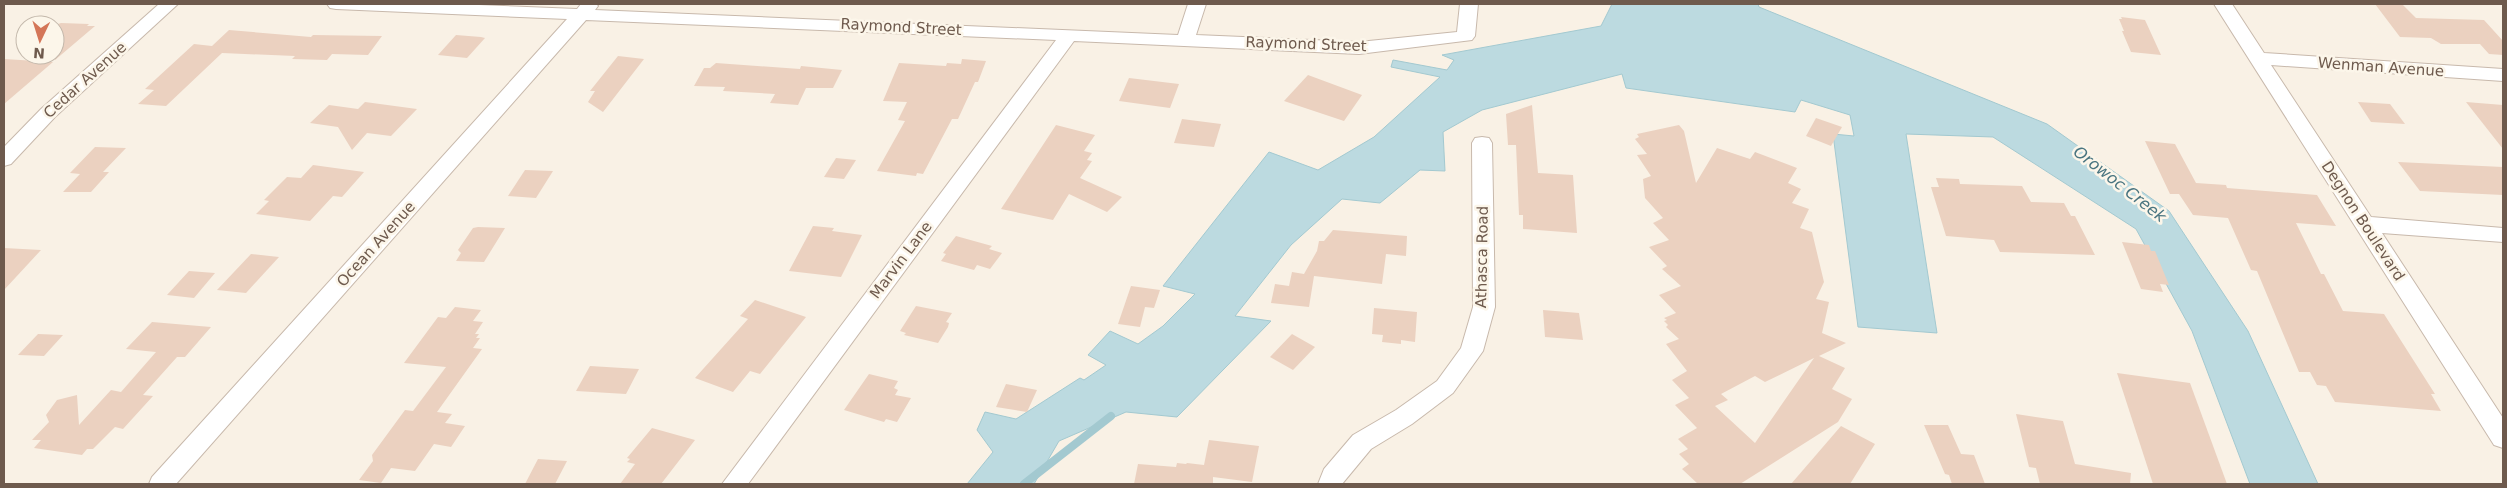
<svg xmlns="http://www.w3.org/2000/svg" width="2507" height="488" font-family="'DejaVu Sans',sans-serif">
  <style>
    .water { fill: #bcdae0; stroke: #a3c9d0 }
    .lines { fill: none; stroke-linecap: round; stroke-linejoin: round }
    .stream { stroke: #a3c9d0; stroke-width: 8 }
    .building { fill: #ebd1c0; fill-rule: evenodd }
    .street-casing { stroke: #c8b9ac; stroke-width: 2 }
    .street { fill: #fff; fill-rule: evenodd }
    .labels { text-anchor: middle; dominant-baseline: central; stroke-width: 5; stroke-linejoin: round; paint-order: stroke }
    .street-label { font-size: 15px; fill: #6e5a4d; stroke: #fcf6ea }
    .water-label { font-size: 16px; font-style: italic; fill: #4a7580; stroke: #fcf6ea }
  </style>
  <rect width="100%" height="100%" fill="#f9f1e5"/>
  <polygon class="water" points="1612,4 1758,4 1759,7 2047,124 2169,211 2248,331 2318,484 2250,484 2192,331 2136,229 1993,137 1906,134 1937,333 1858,327 1833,134 1854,136 1850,115 1801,100 1795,112 1626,88 1622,74 1482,110 1443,132 1445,171 1420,170 1380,203 1342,199 1291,245 1235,316 1271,321 1177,417 1126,412 1059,441 1034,484 967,484 993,452 977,430 985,412 1016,419 1080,378 1084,380 1106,365 1088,355 1110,331 1138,344 1163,326 1195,294 1163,286 1269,152 1318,170 1374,137 1440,77 1391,67 1393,60 1447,70 1454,60 1442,55 1601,26"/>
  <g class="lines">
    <polyline class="stream" points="1024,484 1111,416"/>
  </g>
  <g class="building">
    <polygon points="2375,4 2402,4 2416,18 2484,20 2503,41 2503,55 2489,54 2480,44 2441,44 2431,38 2400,37"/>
    <polygon points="2121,17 2145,20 2161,55 2131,52 2122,31 2124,31 2119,19 2122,19"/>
    <polygon points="61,23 89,24 87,26 95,26 55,60 55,25"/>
    <polygon points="229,30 311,37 313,35 382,36 368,55 332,54 327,60 292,59 295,56 222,53 166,106 138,104 154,90 145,89 194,44 212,46"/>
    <polygon points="456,35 481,37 485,38 467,58 438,55"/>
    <polygon points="618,56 644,59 603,112 588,102 595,91 590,91"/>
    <polygon points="4,59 53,62 4,104"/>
    <polygon points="962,59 986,61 978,82 975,82 958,119 952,119 923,174 917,173 916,176 877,171 905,121 898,120 907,102 883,101 899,63 946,66 947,63 961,64"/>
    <polygon points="716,63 800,69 801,66 842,70 833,88 806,88 798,105 770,103 775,94 723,91 725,87 694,86 704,68 710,68"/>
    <polygon points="1308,75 1362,95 1344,121 1284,101"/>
    <polygon points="1129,78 1179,84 1170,108 1119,101"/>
    <polygon points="365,102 417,109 391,136 367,133 352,150 338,127 310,123 329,105 358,109"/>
    <polygon points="2358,102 2390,104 2405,124 2371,122"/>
    <polygon points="2466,102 2503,105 2503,149"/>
    <polygon points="1532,105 1538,173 1573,175 1577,233 1523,229 1523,215 1519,215 1516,145 1508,145 1506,114"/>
    <polygon points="1816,118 1842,127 1831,146 1806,136"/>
    <polygon points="1182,119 1221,124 1214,147 1174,143"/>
    <polygon points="1056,125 1095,135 1084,151 1092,153 1087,160 1092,161 1080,178 1122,197 1107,212 1069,194 1053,220 1001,209"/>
    <path d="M1679 125 1684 131 1696 183 1717 148 1750 159 1755 152 1797 168 1788 183 1801 189 1792 203 1809 209 1800 228 1812 232 1824 282 1816 299 1829 302 1822 333 1846 343 1819 356 1845 368 1832 389 1852 399 1838 422 1740 484H1698L1682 469 1689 464 1679 454 1688 449 1678 439 1697 428 1675 405 1689 398 1672 380 1687 371 1666 344 1679 339 1666 327 1668 325 1664 321 1667 320 1664 318 1676 313 1659 295 1681 286 1662 269 1667 266 1649 247 1669 240 1653 223 1663 218 1645 198 1643 179 1651 176 1637 155 1647 154 1635 139 1639 137 1637 134ZM1814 358 1755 443 1715 406 1728 400 1721 394 1755 376 1765 382Z"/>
    <polygon points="2145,141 2175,144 2196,183 2226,185 2227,188 2317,195 2336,226 2296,223 2321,274 2324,274 2343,311 2384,314 2435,394 2431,394 2441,411 2335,402 2326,386 2317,385 2310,372 2299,372 2257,271 2251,270 2228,218 2193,215 2179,194 2170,194"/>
    <polygon points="95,147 126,148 103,172 109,172 91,192 63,192 80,174 70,173"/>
    <polygon points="836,158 856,160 844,179 824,177"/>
    <polygon points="2398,162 2503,167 2503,195 2420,191"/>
    <polygon points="313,165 364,172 342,197 333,196 310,221 256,214 269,201 264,200 287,177 301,178"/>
    <polygon points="525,170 553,171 536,198 508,196"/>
    <polygon points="1936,178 1959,179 1960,184 2022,186 2031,202 2064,203 2071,216 2075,216 2095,255 2000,252 1994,240 1946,236 1931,187 1939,187"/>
    <polygon points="813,226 834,228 832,231 862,235 841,277 789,271"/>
    <polygon points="478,227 505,228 484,262 456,261 461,253 458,250 473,228"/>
    <polygon points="1333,230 1407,236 1406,256 1386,254 1382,284 1314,276 1309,307 1271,303 1275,284 1289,286 1292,272 1304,274 1317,251 1319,241 1324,241"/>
    <polygon points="956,236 992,246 989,249 1002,253 990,269 977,265 974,270 941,261 946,254 943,253"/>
    <polygon points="2122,242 2149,245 2151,251 2155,251 2169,285 2160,284 2163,292 2141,289"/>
    <polygon points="4,248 41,250 4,290"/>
    <polygon points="251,254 279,257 246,293 217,290"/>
    <polygon points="189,271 215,273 194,298 167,295"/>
    <polygon points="1131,286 1160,290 1154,308 1145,307 1140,327 1118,324"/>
    <polygon points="755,300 806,317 760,374 750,371 733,392 695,378 748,319 740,316"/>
    <polygon points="916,306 952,313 946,322 949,323 948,327 938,343 904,335 906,333 900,331"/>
    <polygon points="455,307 481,310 473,321 483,322 475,334 479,334 476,338 480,338 473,348 482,349 437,412 452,414 445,423 465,426 451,447 434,444 415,471 391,468 381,483 359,480 373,461 372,455 405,410 413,411 446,367 404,363 438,317 446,318"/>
    <polygon points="1374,308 1417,312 1415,342 1401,340 1401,344 1382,342 1383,335 1372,334"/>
    <polygon points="1543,310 1579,313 1583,340 1545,337"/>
    <polygon points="152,322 211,327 185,357 177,357 143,395 153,396 123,429 115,427 93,449 87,449 82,455 34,448 41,440 32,440 49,422 46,415 57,400 77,395 79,425 111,390 121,392 156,352 126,349"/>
    <polygon points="38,334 63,335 44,356 18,355"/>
    <polygon points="1292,334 1315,347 1293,370 1270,357"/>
    <polygon points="590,366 639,369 626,394 576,391"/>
    <polygon points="2117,373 2190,383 2227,484 2153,484"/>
    <polygon points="869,374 898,381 894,388 898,390 895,395 911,398 897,422 886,419 884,422 844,410"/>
    <polygon points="1006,384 1037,390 1027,412 996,407"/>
    <polygon points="2016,414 2063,421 2075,464 2131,473 2130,484 2040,484 2036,468 2029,467"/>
    <polygon points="1924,425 1948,425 1961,454 1974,455 1985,484 1952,484 1949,475 1945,474"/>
    <polygon points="1841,426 1875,444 1850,484 1791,484"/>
    <polygon points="652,428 695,440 661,484 620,484 635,464 627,462 630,459 627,458"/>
    <polygon points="1209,440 1259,446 1252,482 1213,477 1213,484 1134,484 1138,464 1176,467 1177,463 1186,464 1187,463 1204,465"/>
    <polygon points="538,459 567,461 555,484 525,484"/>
  </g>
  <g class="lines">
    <defs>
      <g id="street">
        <polygon points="159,4 178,4 55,117 11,164 4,166 4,147 41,109"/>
        <polygon points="327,4 454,4 577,9 581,4 596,4 598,6 595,10 1178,35 1188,4 1206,4 1196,35 1359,42 1457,32 1460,4 1478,4 1475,36 1472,40 1359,54 1074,41 748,484 722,484 1056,40 586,20 176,484 149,484 152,477 567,19 336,9 330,8"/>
        <polygon points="2214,4 2232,4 2264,53 2503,69 2503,81 2271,65 2371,217 2503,228 2503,242 2382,233 2503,418 2503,448 2494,445"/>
        <polygon points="1482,137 1489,138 1492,143 1495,307 1483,351 1453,393 1412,424 1371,449 1342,484 1318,484 1324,469 1353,435 1396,410 1437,381 1461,348 1473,307 1472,143 1475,138"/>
      </g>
    </defs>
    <use href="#street" class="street-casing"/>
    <use href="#street" class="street"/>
  </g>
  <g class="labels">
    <g class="street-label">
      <text transform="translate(901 27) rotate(3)">Raymond Street</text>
      <text transform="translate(1306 44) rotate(2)">Raymond Street</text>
      <text transform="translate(2381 67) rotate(4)">Wenman Avenue</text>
      <text transform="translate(85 80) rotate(-42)">Cedar Avenue</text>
      <text transform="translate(2363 221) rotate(57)">Degnon Boulevard</text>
      <text transform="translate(376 244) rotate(-48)">Ocean Avenue</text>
      <text transform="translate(1482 257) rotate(-89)">Athasca Road</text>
      <text transform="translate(901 260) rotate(-53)">Marvin Lane</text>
    </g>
    <g class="water-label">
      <text transform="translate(2120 184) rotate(38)">Orowoc Creek</text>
    </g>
  </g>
  <rect width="2507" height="488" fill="none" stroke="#6e5a4d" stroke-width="10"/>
  <g transform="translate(40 40) rotate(184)"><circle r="24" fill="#fcf6ea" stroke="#c3b8ab"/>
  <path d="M0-4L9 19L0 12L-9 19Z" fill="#d47658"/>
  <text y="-8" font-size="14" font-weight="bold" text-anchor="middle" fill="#6e5a4d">N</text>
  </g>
</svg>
